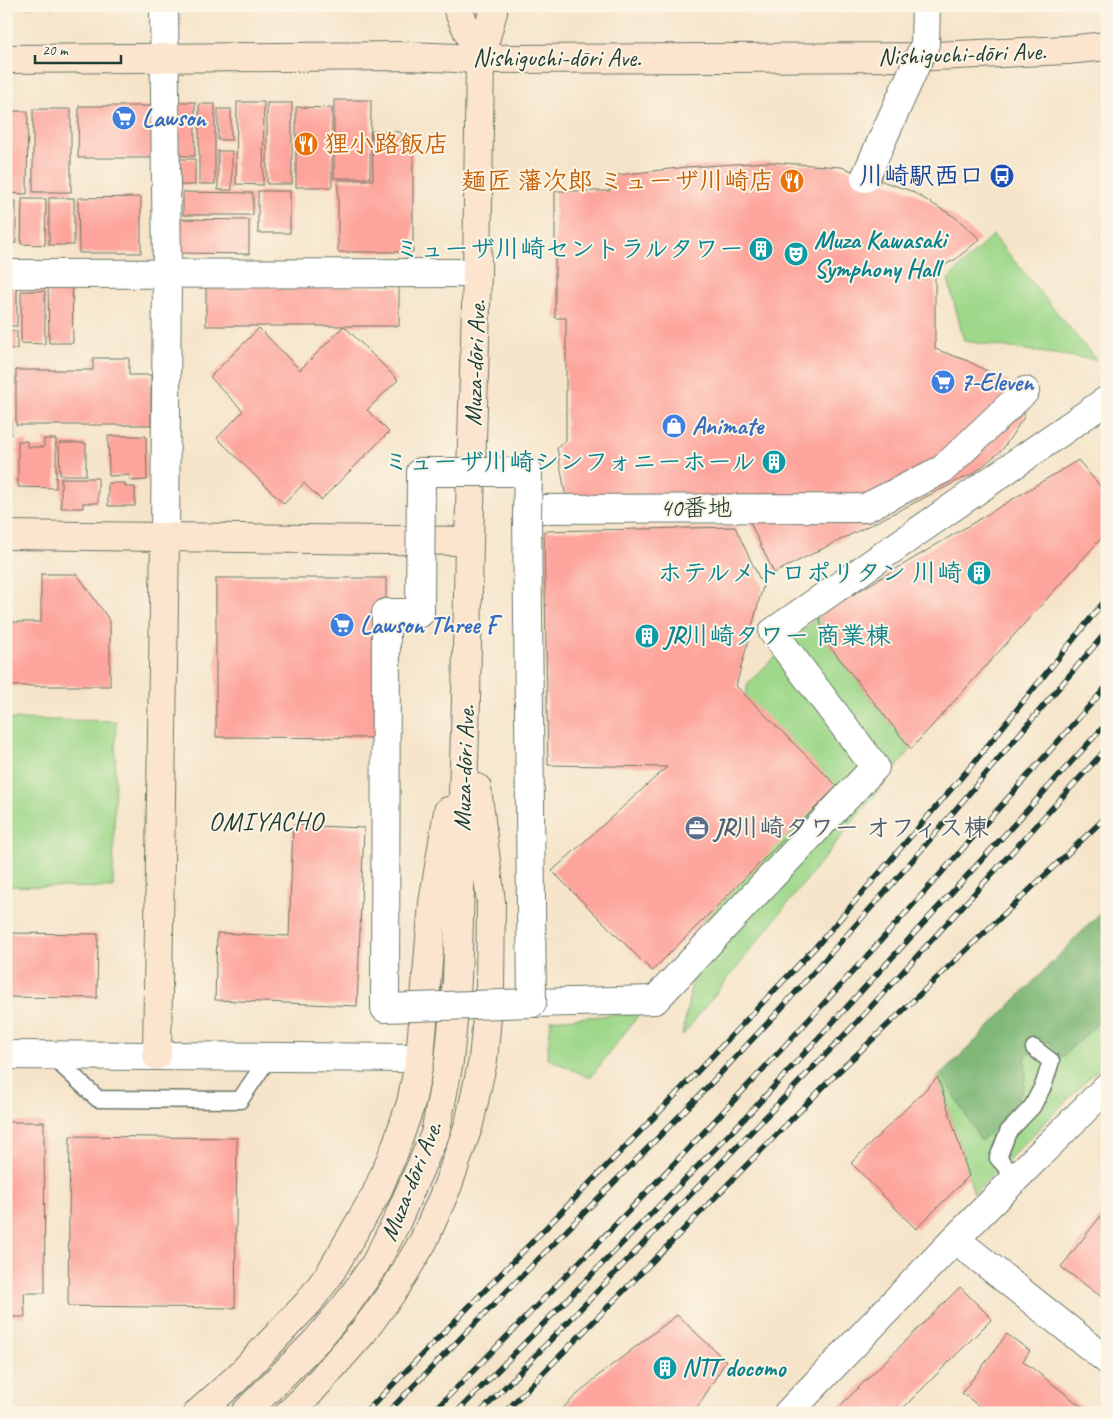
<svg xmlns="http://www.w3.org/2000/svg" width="1113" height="1419" font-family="Caveat,'Klee One',sans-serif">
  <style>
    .green { fill: #9fd88b; stroke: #5f8a60 }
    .forest { fill: #7fb877; stroke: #4f7a56 }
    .building { fill: #fda59c }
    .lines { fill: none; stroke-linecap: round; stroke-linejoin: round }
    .lane-casing { stroke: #6a7768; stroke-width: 19 }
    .street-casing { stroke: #6a7768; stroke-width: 30 }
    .secondary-casing { stroke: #6a7768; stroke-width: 30 }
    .lane { stroke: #fff; stroke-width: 16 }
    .street { stroke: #fff; stroke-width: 28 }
    .secondary { stroke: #fce5cf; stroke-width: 28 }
    .rail-casing { stroke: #1f3d34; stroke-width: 5.5 }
    .rail { stroke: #fcf5e5; stroke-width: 4; stroke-dasharray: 11; stroke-linecap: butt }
    .street-bridge-casing { stroke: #6a7768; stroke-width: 30; stroke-linecap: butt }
    .street-bridge { stroke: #fff; stroke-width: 28 }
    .labels { text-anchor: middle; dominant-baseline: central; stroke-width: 4; stroke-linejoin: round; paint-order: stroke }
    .street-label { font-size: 25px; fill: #1f3d34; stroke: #fcf5e5 }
    .shop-label { font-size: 25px; font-weight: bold; fill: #366cbe; stroke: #fcf5e5; text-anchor: start }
    .food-label { font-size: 25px; font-weight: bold; fill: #c56008; stroke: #fcf5e5; text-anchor: start }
    .transit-label { font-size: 25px; font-weight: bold; fill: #164399; stroke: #fcf5e5; text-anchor: end }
    .culture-label { font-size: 25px; font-weight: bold; fill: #0d838f; stroke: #fcf5e5; text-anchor: start }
    .service-label { font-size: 25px; font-weight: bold; fill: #4e5e75; stroke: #fcf5e5; text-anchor: start }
    .neighbourhood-label { font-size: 26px; letter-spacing: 1px; fill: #1f3d34; stroke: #fcf5e5 }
  </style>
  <rect width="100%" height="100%" fill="#fcf5e5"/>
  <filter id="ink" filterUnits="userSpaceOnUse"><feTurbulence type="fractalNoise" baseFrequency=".02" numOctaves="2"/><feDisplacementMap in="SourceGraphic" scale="10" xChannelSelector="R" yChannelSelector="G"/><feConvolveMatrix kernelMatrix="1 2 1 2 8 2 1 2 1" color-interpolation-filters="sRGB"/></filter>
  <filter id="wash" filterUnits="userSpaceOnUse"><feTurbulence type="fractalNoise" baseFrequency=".0096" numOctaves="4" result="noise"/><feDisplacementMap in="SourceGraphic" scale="20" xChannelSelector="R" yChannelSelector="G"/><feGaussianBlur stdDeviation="1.12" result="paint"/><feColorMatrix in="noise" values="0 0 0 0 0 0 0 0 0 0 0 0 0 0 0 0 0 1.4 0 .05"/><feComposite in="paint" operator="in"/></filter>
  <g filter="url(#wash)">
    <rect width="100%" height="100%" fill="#f5e4c9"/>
    <g class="green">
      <polygon points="993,235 1096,360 964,341 948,279"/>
      <polygon points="819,615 824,639 911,749 682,1036 748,683"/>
      <polygon points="6,719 116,721 113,888 6,886"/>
      <polygon points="1107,915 1107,1060 974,1194 938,1077"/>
      <polygon points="640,1013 590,1078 547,1058 551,1020"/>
    </g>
    <path class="forest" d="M1107 906V1015L1062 1057 1048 1041 1024 1058C1034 1094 1003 1118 981 1141L942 1075Z"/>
    <g id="blocks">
      <g class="building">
        <rect x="21" y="6" width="13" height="2"/>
        <polygon points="49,6 73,6 73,8 49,9"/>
        <polygon points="334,100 371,100 370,178 334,178"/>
        <rect x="179" y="102" width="16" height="54"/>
        <polygon points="237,102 264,102 263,185 236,184"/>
        <rect x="267" y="103" width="25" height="81"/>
        <rect x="199" y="104" width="16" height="80"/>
        <polygon points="79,106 154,106 154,158 78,158"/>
        <polygon points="296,107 332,108 332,187 296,187"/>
        <rect x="33" y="109" width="38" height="83"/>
        <rect x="218" y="109" width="13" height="31"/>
        <polygon points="6,111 28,111 27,194 6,193"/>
        <polygon points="372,131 400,132 413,155 413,252 338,252 338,180 373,180"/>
        <rect x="218" y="151" width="14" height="39"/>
        <rect x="180" y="159" width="15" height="26"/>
        <polygon points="768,162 841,167 911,191 955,217 980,239 956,259 945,265 935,274 935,349 968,361 1025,391 1024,417 1002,450 974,473 774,573 747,516 569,514 557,448 566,440 566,318 555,318 555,191 610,191 610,176 687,167"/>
        <rect x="258" y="191" width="32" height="42"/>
        <polygon points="183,192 253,193 253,215 183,215"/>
        <polygon points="141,197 141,253 79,253 78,198"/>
        <rect x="49" y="198" width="25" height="47"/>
        <polygon points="22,199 46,199 45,245 21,244"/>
        <rect x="6" y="201" width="10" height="42"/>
        <polygon points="179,219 249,220 249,254 179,253"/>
        <polygon points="72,282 73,343 49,343 48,283"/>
        <rect x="6" y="287" width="11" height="39"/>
        <rect x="206" y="287" width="193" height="39"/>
        <polygon points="21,291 45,291 45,344 21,343"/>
        <polygon points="344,326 398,380 367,410 389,432 321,500 304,483 284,504 217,438 243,411 210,377 259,328 300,370"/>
        <polygon points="6,331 17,331 17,349 8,349 8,382 6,382"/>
        <polygon points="93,358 129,358 129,375 151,375 151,425 16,425 16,370 93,370"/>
        <rect x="6" y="402" width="5" height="32"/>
        <polygon points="108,436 146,436 147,480 130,481 130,475 109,476"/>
        <polygon points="44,439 56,439 56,488 18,487 18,441 27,441 27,447 44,447"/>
        <polygon points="59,443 86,443 86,475 60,475"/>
        <polygon points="1078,460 1107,494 1107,532 911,749 824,639 819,615"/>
        <rect x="6" y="470" width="2" height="26"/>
        <polygon points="61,478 98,478 98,503 83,503 83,508 61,508"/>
        <polygon points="108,483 125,483 125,487 135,487 135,506 108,506"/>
        <polygon points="735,527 763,586 736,686 837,786 652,971 552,871 667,767 548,765 544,531"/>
        <polygon points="41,574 77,574 110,621 110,686 6,686 6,622 41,622"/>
        <polygon points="216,578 386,578 386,738 216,737"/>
        <polygon points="293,825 364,828 357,1006 215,1000 217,933 289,936"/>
        <polygon points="6,933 98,934 97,998 6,997"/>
        <polygon points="938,1077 969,1176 916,1229 851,1163"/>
        <polygon points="6,1122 44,1122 45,1293 24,1293 25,1317 6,1317"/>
        <polygon points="70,1136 237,1138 235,1308 68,1306"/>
        <polygon points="1107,1208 1107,1301 1061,1267"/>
        <polygon points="960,1287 992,1319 898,1413 833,1413"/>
        <polygon points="677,1315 726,1361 694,1413 557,1413 599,1375"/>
        <polygon points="1007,1334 1030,1351 1023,1361 1090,1413 988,1413 962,1393"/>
      </g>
    </g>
  </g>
  <g filter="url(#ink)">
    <use href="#blocks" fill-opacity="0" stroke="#6a7768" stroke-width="1"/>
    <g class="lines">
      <defs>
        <g id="lane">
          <polyline points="52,1056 98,1099 240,1100 269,1057"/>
          <polyline points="1016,1178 998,1158 1008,1132 1032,1107 1044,1084 1051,1061 1034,1048"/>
        </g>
        <g id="street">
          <polyline points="164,6 167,273 165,537"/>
          <polyline points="6,274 477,273"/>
          <polyline points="527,509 865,508 943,469 1025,391"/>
          <polyline points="532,1003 655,1000 875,767 773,632 1107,400"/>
          <polyline points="6,1055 420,1058"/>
          <polyline points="955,1239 1107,1360"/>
          <polyline points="788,1413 955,1239 1107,1087"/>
        </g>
        <g id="secondary">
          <polyline points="458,6 458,10 480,59"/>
          <polyline points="6,59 409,56 480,59 911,57 1067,50 1107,46"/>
          <polyline points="6,535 469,541"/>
          <polyline points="157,1056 165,537"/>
          <polyline points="198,1413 238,1377 308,1303 329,1275 376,1194 395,1149 411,1103 420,1058 433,903 448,811"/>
          <polyline points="245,1413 317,1340 347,1304 375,1264 396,1223 435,1134 449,1061 457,981 466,700 469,541 477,273 480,59 493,12 493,6"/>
          <polyline points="289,1413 304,1399 363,1332 396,1287 424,1240 448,1185 469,1124 483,1060 490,986 491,902 477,788"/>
        </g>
      </defs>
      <use href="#lane" class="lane-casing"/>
      <use href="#street" class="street-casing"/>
      <use href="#secondary" class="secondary-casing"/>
      <use href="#lane" class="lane"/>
      <use href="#street" class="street"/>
      <use href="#secondary" class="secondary"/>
      <defs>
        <g id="rail">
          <polyline points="365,1413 663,1108 821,941 972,765 1107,598"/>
          <polyline points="387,1413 700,1095 778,1012 894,882 1107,631"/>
          <path d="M432 1413C535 1308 637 1204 737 1097 863 963 985 824 1107 686"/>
          <polyline points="456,1413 746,1117 1107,723"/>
          <polyline points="480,1413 856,1023 1107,748"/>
          <polyline points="504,1413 831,1079 1107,816"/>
        </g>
      </defs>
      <use href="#rail" class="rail-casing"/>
      <use href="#rail" class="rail"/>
      <defs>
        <g id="street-bridge">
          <polyline points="865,178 925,44 926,6"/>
          <polygon points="421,472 528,472 527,516 532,1003 385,1008 386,613 420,613"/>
        </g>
      </defs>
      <use href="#street-bridge" class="street-bridge-casing"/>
      <use href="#street-bridge" class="street-bridge"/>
    </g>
  </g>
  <defs>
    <symbol id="supermarket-disc" viewBox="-11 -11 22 22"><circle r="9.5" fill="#3f7fe0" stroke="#fcf5e5"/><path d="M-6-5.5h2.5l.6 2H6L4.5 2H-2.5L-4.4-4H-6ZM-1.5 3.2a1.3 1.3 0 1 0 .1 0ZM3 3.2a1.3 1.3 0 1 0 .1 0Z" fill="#fff"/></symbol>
    <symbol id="restaurant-disc" viewBox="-11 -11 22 22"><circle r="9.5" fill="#e8710a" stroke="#fcf5e5"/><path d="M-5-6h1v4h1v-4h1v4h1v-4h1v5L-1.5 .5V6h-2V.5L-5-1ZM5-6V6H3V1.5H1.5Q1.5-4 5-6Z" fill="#fff"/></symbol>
    <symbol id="bus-disc" viewBox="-11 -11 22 22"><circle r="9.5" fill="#1a4fb4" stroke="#fcf5e5"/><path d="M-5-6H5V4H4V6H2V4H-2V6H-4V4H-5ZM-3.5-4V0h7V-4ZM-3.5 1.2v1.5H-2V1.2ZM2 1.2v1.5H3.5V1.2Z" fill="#fff"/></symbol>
    <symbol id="building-disc" viewBox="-11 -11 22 22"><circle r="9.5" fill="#0f9aa8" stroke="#fcf5e5"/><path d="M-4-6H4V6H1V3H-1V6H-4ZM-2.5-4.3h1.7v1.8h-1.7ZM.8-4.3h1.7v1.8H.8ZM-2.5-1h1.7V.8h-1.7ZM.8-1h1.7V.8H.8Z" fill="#fff"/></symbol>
    <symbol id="theatre-disc" viewBox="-11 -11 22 22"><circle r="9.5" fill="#0f9aa8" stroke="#fcf5e5"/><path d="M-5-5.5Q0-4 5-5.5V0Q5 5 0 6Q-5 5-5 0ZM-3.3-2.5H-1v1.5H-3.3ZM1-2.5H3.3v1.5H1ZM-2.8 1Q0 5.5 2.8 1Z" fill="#fff"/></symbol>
    <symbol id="shop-disc" viewBox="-11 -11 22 22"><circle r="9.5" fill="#3f7fe0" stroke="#fcf5e5"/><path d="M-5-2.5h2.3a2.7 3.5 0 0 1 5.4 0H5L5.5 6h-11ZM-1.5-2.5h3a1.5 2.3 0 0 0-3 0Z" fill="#fff"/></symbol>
    <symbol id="office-disc" viewBox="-11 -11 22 22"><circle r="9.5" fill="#5c6f8a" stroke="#fcf5e5"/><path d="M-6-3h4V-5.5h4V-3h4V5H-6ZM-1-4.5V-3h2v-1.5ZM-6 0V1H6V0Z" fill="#fff"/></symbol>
  </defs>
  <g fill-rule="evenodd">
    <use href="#supermarket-disc" x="110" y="104" width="28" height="28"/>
    <use href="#restaurant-disc" x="292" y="130" width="28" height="28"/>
    <use href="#bus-disc" x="988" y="162" width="28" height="28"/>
    <use href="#restaurant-disc" x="778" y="167" width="28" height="28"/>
    <use href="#building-disc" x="747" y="235" width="28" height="28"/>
    <use href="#theatre-disc" x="782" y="240" width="28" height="28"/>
    <use href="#supermarket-disc" x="929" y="368" width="28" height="28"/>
    <use href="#shop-disc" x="660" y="412" width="28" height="28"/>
    <use href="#building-disc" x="760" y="448" width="28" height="28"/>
    <use href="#building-disc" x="965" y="559" width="28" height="28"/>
    <use href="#supermarket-disc" x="328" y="611" width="28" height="28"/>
    <use href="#building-disc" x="633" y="622" width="28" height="28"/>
    <use href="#office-disc" x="683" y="814" width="28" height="28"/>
    <use href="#building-disc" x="651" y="1354" width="28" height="28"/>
  </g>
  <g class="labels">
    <g class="street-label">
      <text transform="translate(962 54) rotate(-2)">Nishiguchi-dōri Ave.</text>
      <text x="557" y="58">Nishiguchi-dōri Ave.</text>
      <text transform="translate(475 363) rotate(-88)">Muza-dōri Ave.</text>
      <text x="696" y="508">40番地</text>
      <text transform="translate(464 768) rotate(-88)">Muza-dōri Ave.</text>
      <text transform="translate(411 1181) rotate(-68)">Muza-dōri Ave.</text>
    </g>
    <g class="shop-label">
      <text x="142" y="118">Lawson</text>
      <text x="960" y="382">7-Eleven</text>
      <text x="692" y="426">Animate</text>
      <text x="360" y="625">Lawson Three F</text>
    </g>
    <g class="food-label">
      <text x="324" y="144">狸小路飯店</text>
      <text x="774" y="181" text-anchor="end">麺匠 藩次郎 ミューザ川崎店</text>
    </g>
    <g class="transit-label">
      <text x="984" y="176">川崎駅西口</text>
    </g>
    <g class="culture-label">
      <text x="814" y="240">Muza Kawasaki<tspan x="814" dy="29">Symphony Hall</tspan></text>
      <text x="744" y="249" text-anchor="end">ミューザ川崎セントラルタワー</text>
      <text x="756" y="462" text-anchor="end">ミューザ川崎シンフォニーホール</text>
      <text x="962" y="573" text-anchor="end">ホテルメトロポリタン 川崎</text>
      <text x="664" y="636">JR川崎タワー 商業棟</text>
      <text x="682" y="1368">NTT docomo</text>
    </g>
    <g class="service-label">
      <text x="714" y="828">JR川崎タワー オフィス棟</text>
    </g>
    <g class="neighbourhood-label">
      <text x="266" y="821">OMIYACHO</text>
    </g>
  </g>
  <rect width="1113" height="1419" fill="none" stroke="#fcf5e5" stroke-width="25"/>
  <path d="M35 55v8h86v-8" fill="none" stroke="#1f3d34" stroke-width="2.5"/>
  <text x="42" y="55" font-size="15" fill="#1f3d34" stroke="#fcf5e5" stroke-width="4" paint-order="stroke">20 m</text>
</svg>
